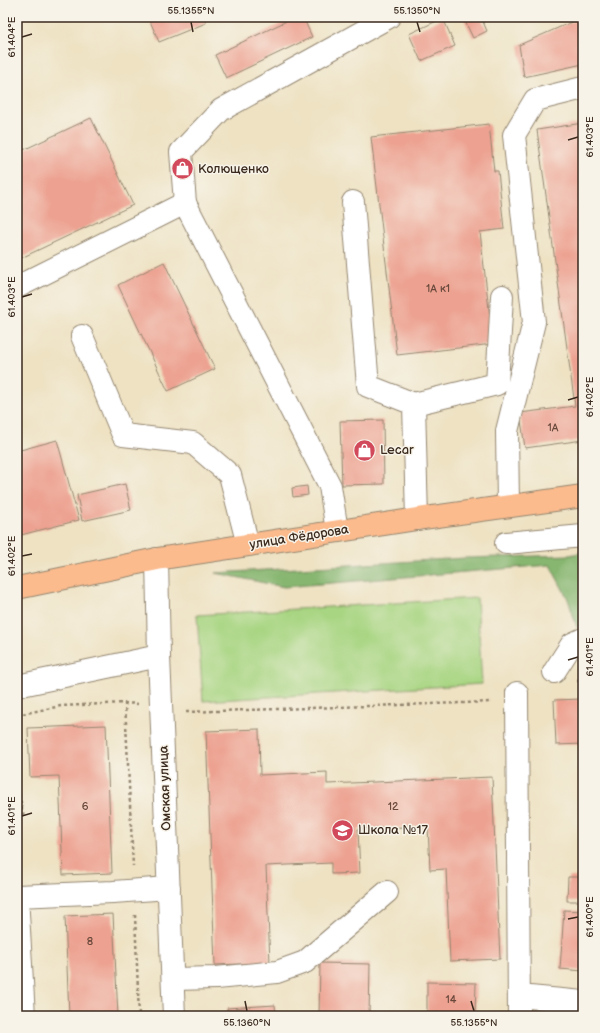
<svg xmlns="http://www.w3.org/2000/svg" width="600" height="1033" font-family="'Balsamiq Sans',sans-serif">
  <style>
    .green { fill: #a8d582; stroke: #728050 }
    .forest { fill: #86b670; stroke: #607047 }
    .building { fill: #eda291 }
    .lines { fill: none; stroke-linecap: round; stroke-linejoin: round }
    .minor-casing { stroke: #948670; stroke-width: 24 }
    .major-casing { stroke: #948670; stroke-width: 24 }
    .path { stroke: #948670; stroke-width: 2.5; stroke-dasharray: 3 3; stroke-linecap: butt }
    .minor { stroke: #fff; stroke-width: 22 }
    .major { stroke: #fbbb8d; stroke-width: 22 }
    .ticks { fill: none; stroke: #3b2a1e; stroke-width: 1.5 }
    .labels { text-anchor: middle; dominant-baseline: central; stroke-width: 3; stroke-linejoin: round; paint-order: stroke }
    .number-label { font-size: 11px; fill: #68483b }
    .poi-label { font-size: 13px; fill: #3b2a1e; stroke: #f7f3e8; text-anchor: start }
    .street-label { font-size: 13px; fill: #3b2a1e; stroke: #f7f3e8 }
    .neatline { fill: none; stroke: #3b2a1e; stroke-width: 1.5 }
    .ticks-label { font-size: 10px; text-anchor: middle; fill: #3b2a1e }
  </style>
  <rect width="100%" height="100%" fill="#f7f3e8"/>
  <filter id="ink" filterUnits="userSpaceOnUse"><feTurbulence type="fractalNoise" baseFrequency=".025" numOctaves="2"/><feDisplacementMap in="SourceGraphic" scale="8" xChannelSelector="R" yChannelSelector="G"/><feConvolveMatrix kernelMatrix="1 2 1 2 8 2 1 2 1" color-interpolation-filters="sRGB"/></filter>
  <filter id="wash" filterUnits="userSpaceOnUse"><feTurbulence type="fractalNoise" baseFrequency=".012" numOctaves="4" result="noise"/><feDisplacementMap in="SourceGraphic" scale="16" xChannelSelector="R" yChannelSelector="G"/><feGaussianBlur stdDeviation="0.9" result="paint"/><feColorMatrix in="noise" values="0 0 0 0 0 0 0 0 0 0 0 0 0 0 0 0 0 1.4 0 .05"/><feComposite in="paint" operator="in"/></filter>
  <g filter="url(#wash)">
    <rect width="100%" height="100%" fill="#eee2c3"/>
    <polygon class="green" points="477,598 482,684 203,701 197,615"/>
    <polygon class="forest" points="583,552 583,627 577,628 568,599 550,565 284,587 216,573 465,558 570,555"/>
    <g id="blocks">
      <g class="building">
        <polygon points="161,17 204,17 206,23 159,42 150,21"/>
        <polygon points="295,17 303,17 312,37 226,78 215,55"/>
        <polygon points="463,17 481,17 487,31 473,38"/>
        <polygon points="583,17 583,64 524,77 519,45"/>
        <polygon points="443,18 455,46 421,61 409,34"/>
        <polygon points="91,118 133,205 17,260 17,153"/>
        <polygon points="583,123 583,440 525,448 520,413 575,406 537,130"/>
        <polygon points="489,124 494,171 498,171 504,229 480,232 493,344 397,355 371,137"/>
        <polygon points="164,262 215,369 168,391 118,285"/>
        <polygon points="383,420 384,484 342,485 340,421"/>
        <polygon points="57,440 79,520 21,535 17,521 17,451"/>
        <polygon points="125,484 131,510 82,521 77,495"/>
        <polygon points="307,486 308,495 293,497 292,488"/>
        <polygon points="583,699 583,744 556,745 554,700"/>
        <polygon points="106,725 112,873 63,875 59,776 30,777 28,728"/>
        <polygon points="259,729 260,775 327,772 327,784 492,777 500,959 450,961 446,869 430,870 428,826 358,829 360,873 331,874 331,863 266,866 270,963 215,965 206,731"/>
        <polygon points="568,877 583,877 583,901 567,901"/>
        <polygon points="564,910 583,911 583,971 560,969"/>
        <polygon points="113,914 118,1016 69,1016 65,916"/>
        <polygon points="320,963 370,964 369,1016 319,1016"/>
        <polygon points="427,982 476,983 475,1016 427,1016"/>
        <polygon points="275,1005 276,1016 228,1016 227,1008"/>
      </g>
    </g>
  </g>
  <g filter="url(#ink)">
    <use href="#blocks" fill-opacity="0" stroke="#948670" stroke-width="1"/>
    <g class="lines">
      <defs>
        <g id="minor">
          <polyline points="353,202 368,386 414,404 417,519"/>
          <polyline points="185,203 330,486 337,531"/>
          <polyline points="17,287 185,203 181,152 221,110 389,17"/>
          <polyline points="82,336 123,435 193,443 230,475 248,545"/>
          <polyline points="414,404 497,384 502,296"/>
          <polyline points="508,506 507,431 534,322 514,135 535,100 583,88"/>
          <polyline points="506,543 583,536"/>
          <polyline points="157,559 159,656 174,1016"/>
          <polyline points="554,672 572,644 583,639"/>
          <polyline points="17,686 159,656"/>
          <polyline points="517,693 519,1016"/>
          <polyline points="17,896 113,892 169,888"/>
          <polyline points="17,896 24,1016"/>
          <polyline points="173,979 216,978 277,972 305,962 387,892"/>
          <polyline points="519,996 583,1002"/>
        </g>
        <polyline id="major" points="17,588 157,559 417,519 583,496"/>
      </defs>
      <use href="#minor" class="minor-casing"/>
      <use href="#major" class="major-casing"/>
      <g class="path">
        <polyline points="577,681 583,681"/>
        <polyline points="125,703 133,866"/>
        <polyline points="186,712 492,702"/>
        <polyline points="17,715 61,706 125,703 138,704"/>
        <polyline points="17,783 24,818"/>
        <polyline points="135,915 139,1016"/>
      </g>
      <use href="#minor" class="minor"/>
      <use href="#major" class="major"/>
    </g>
  </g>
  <path class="ticks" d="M191 22 193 32M417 22 420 32M22 37 32 34M568 140 578 137M22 297 32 294M568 400 578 397M22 556 32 554M568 660 578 657M22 816 32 813M568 919 578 917M245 1001 247 1011M471 1001 474 1011"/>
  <defs>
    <symbol id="shop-disc" viewBox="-11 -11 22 22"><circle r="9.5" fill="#d1495b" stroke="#f7f3e8"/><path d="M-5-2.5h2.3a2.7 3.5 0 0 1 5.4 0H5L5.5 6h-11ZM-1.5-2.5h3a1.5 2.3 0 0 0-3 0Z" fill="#fff"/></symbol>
    <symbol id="school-disc" viewBox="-11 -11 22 22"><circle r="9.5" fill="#d1495b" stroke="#f7f3e8"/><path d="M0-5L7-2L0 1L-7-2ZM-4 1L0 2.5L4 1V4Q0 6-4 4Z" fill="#fff"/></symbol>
  </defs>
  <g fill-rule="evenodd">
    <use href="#shop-disc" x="170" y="156" width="25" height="25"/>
    <use href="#shop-disc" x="352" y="438" width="25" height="25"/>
    <use href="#school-disc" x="330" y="818" width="25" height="25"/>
  </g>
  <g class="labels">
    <g class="number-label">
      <text x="438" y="288">1А к1</text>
      <text x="553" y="427">1А</text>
      <text x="85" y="806">6</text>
      <text x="393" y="806">12</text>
      <text x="90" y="941">8</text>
      <text x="451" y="999">14</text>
    </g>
    <g class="poi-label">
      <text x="198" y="169">Колющенко</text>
      <text x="380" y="450">Lecar</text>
      <text x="358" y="830">Школа №17</text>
    </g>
    <g class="street-label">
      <text transform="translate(299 537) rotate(-9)">улица Фёдорова</text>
      <text transform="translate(165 788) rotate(-92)">Омская улица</text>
    </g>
  </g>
  <rect width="600" height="1033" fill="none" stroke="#f7f3e8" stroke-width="44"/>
  <rect x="22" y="22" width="556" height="989" class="neatline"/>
  <g class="ticks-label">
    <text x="191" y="14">55.1355°N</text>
    <text x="417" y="14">55.1350°N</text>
    <text transform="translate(11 37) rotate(-90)" y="4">61.404°E</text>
    <text transform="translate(589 137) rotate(-90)" y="4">61.403°E</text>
    <text transform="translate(11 297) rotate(-90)" y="4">61.403°E</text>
    <text transform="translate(589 397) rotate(-90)" y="4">61.402°E</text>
    <text transform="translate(11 556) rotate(-90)" y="4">61.402°E</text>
    <text transform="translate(589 657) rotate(-90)" y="4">61.401°E</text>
    <text transform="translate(11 816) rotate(-90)" y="4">61.401°E</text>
    <text transform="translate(589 917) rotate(-90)" y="4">61.400°E</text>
    <text x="247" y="1026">55.1360°N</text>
    <text x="474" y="1026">55.1355°N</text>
  </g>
</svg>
